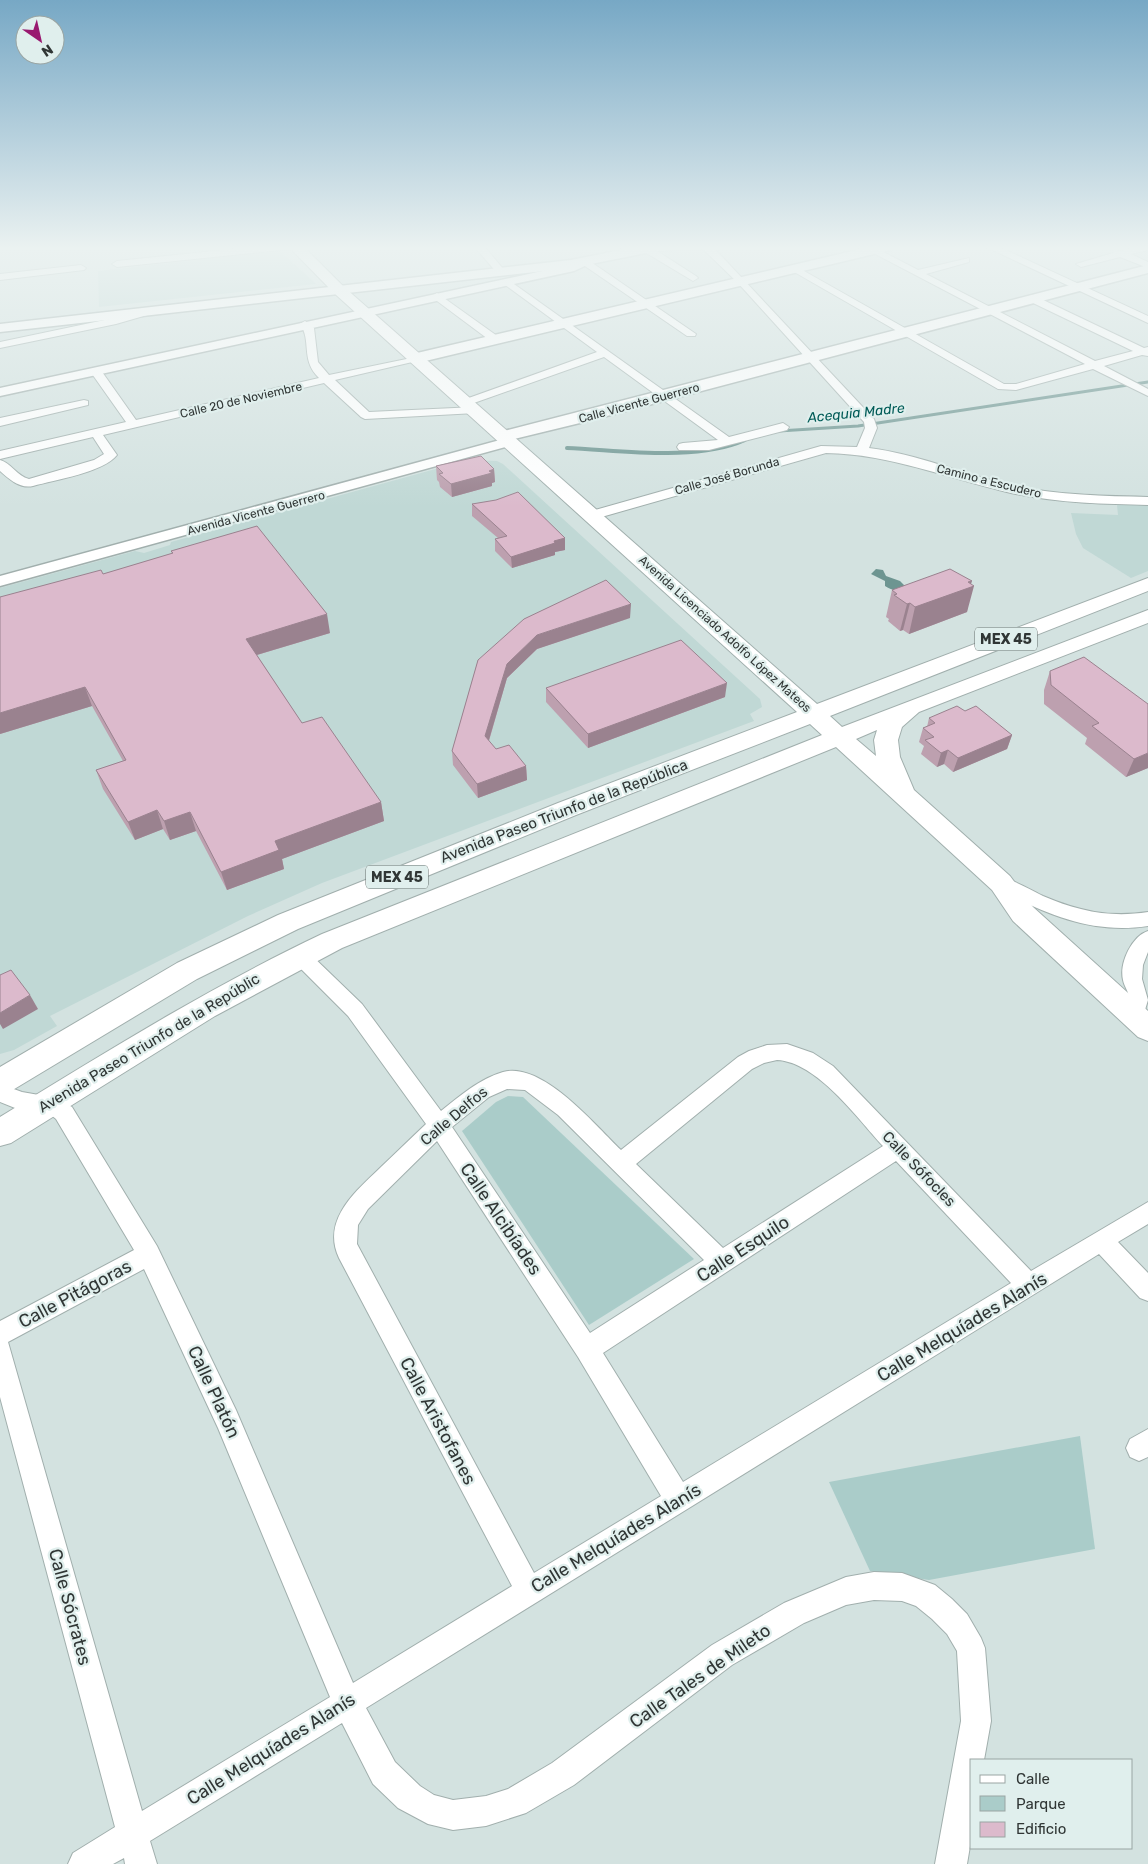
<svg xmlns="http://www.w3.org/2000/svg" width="1148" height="1864" font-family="Rubik,sans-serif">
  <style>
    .built { fill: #c0d8d5 }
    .green { fill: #aaccc9 }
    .water { fill: #6d9591 }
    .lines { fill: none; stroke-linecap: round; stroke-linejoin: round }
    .stream-far1 { stroke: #6d9591; stroke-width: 3 }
    .stream { stroke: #6d9591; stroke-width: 4 }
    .minor-casing { stroke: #a1afad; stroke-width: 2 }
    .tertiary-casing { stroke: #a1afad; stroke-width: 3 }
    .secondary-casing { stroke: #a1afad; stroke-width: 3 }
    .primary-casing { stroke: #a1afad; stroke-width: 2 }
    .minor { fill: #fff; fill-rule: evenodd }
    .tertiary { fill: #fff; fill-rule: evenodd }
    .secondary { fill: #fff; fill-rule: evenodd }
    .primary { fill: #fff; fill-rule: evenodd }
    .wall { fill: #bda0af }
    .shaded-wall { fill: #9a828f }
    .building { fill: #dcbacc; stroke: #9a828f }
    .labels { text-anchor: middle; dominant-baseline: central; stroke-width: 4.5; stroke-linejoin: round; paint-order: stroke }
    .far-street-label { font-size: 12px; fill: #303635; stroke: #e0efed }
    .far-water-label { font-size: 14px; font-style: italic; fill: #005b57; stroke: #e0efed }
    .shield { fill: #e0efed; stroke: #656e6c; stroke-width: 1 }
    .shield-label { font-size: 14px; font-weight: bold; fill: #303635 }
    .street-label { font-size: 15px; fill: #303635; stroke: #e0efed }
    .near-street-label { font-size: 18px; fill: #303635; stroke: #e0efed }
  </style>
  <rect width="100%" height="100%" fill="#d3e2e0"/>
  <g class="built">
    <polygon points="280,251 316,284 99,307 98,271"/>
    <polygon points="468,460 497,461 503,464 760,699 762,707 750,714 754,721 322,883 248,916 50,1016 57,1026 14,1050 0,1054 0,588 135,551 144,553 170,545 171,542"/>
    <polygon points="1117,505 1148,505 1148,571 1131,578 1083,548 1076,534 1071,513 1118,515"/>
  </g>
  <g class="green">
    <polygon points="508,1096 523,1097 694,1259 589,1325 462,1131 496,1102"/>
    <polygon points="1080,1436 1095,1549 929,1580 870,1571 829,1482"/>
  </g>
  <path class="water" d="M876 569 883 570 886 576 900 581 906 587C897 591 893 591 885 586V581L871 574Z"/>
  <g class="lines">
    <polyline class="stream-far1" points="779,431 858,426 1148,382"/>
    <path class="stream" d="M567 448C621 450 696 462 745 440"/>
    <defs>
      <g id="minor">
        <polygon points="263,246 296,246 291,249 117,267 112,264 117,261"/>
        <polygon points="474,246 484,246 504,270 504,274 498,274"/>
        <path d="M646 246H712L874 419 877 428 869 448C917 454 963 474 1010 485 1055 495 1102 496 1148 497V505C1102 504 1056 503 1011 493 949 479 891 454 826 453L598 518H588L586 515 588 512 821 446 857 447 865 428 864 422 738 283 703 249 657 251 696 276 698 278 693 281 643 251V247Z"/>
        <polygon points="860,246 872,246 918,270 969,258 969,262 926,274 1095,361 1133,351 1031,302 1031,298 1039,298 1144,348 1148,347 1148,356 1142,355 1104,366 1148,389 1148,396 1093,369 1016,390 998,389 789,269 797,267 1004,384 1016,384 1085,364"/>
        <polygon points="984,246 997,246 1148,316 1148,323"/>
        <polygon points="1141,246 1148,246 1148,250 1131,254 1148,262 1148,268 1120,257 1081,267 1076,264 1113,253 1114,250 1122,251"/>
        <polygon points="582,260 588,260 696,334 695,336 687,336 582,264"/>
        <polygon points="81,265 86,268 84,270 0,280 0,274"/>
        <polygon points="507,279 729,437 783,423 789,427 787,430 709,450 679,450 677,447 679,444 683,443 718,440 604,357 471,404 463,404 463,400 597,352 504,284 502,282"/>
        <polygon points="437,293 500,338 500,342 492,342 433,298 432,296"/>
        <polygon points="150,308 154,309 154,313 116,324 0,348 0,342 114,318"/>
        <path d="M305 321 314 328 318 362 329 375 421 356V360L335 380 369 412 476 407 482 410 476 413 365 419 361 417 324 383 103 435 117 455C104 472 55 480 33 486 20 489 9 479 0 471V460C11 463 17 476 29 479L94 460 104 454 93 437 0 459V451L126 422 90 371 92 369H100L136 420 319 378C300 360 312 340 300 324Z"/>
        <polygon points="84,400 88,401 88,405 0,426 0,418"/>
        <path d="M1001 877C1016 881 1029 889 1043 896 1078 911 1110 918 1148 912V926C1090 935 1045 913 995 888L992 883 995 878Z"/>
        <path d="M1148 931V952L1143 965 1142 979 1148 1000 1141 1023 1134 1025 1127 1023 1124 1017C1126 1011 1128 1004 1129 998 1129 992 1124 986 1123 980 1119 963 1132 936 1148 931Z"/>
        <path d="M300 949 307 951 362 1004 441 1111C460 1096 479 1079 503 1072 542 1061 595 1125 621 1150L738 1057 749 1051 767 1045 787 1044 813 1053 833 1066 1031 1271 1148 1202V1224L1118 1242 1148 1273V1301L1140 1298 1099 1254 366 1708 395 1762 420 1786 434 1795 453 1800 486 1796 508 1789 552 1763 712 1645 784 1603 846 1577 874 1572 902 1573 935 1585 952 1599 967 1614 981 1638 985 1648 991 1721 984 1760H972V1834L967 1864H935L961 1721 957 1651 947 1634 932 1619 916 1606 902 1601 874 1600 846 1605 804 1623 732 1665 574 1785 526 1813 486 1826 453 1830 428 1824 398 1808 373 1784 342 1723 150 1841 157 1864H125L124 1858 113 1864H68L73 1853 115 1827 0 1397V1321L134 1250 56 1119 51 1115 20 1110 0 1102V1084L22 1092 56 1098 72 1107 157 1246 236 1410 353 1683 512 1586 339 1258C321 1220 356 1191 381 1167 396 1153 411 1138 426 1124L348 1016 293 961 290 956 293 951ZM777 1060C817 1062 857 1118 883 1146L723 1248 636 1164 752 1069 764 1063ZM507 1089 525 1090 558 1115 704 1260 590 1333 452 1127 489 1097ZM437 1141 578 1357 661 1496 534 1573 357 1244 358 1225 368 1209ZM896 1161 1011 1283 683 1482 603 1353ZM144 1269 218 1428 330 1697 142 1811 8 1342Z"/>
        <polygon points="1148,1429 1148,1457 1139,1461 1130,1457 1126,1448 1130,1439"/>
      </g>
      <g id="tertiary">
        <polygon points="585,259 589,260 589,264 574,271 0,396 0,388 570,265"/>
        <polygon points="511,437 518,441 516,444 0,586 0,576"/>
      </g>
      <g id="secondary">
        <polygon points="641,246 668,246 661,250 571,268 0,332 0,324 571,260"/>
        <polygon points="874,246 898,246 891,250 417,363 409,358 417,353"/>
        <polygon points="1148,265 1148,273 584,422 506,441 500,440 498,436 500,432"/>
      </g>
      <path id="primary" d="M288 246H303L344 287 817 704 1148 578V591L830 716 842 727 1148 610V623L919 712 902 727 898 740 900 757 914 790 1010 876 1033 907 1148 1011V1041L1138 1037 1013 921 992 890 836 747 342 948 215 1016 11 1143 0 1146V1117C106 1052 210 987 322 934L822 735 810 724 576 815 298 929 197 979 11 1091 0 1095V1067L177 963 278 915 558 803 797 712 334 293ZM877 730 874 740 876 756 856 739Z"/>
    </defs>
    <use href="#minor" class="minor-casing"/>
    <use href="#tertiary" class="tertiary-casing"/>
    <use href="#secondary" class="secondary-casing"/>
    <use href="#primary" class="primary-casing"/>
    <use href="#minor" class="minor"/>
    <use href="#tertiary" class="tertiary"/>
    <use href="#secondary" class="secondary"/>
    <use href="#primary" class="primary"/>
  </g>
  <g class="wall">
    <polygon points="436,466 494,469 495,482 492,483 492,486 452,497 440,487 439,482 437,480"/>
    <polygon points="472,504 565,538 565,550 555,552 555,555 512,568 495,551 495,539 498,538 472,516"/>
    <polygon points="171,551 330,633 257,655 302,723 381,802 384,821 282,859 284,869 227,890 196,831 170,840 163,829 135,840 103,789 96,770 123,761 92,706 0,734 103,574 172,554"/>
    <polygon points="971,584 967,612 909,634 903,630 900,631 888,621 889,619 886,617 892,590"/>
    <polygon points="630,618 537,649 507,678 489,741 496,749 526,766 527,780 478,798 453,765 452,751 478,660"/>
    <polygon points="1050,671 1148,768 1126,777 1085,744 1087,738 1044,704 1044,690"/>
    <polygon points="546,688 725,697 588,748 546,702"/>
    <polygon points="965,711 1012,735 1007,749 953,772 944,764 937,767 921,754 924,746 919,742 923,728 927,727 929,718"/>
  </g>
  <g class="shaded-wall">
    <polygon points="494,469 495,482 492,483 492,486 452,497 451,484"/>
    <polygon points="565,538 565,550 555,552 555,555 512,568 511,557 554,541"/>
    <polygon points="972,581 970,587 974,586 967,612 909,634 915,607"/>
    <polygon points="910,603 903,630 900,631 907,604"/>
    <polygon points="631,604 630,618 537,649 507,678 486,750 485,736 507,664 537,635"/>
    <polygon points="327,614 330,633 250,657 246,639"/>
    <polygon points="727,683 725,697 588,748 588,734"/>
    <polygon points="85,687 92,706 0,734 0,713"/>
    <polygon points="1012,735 1007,749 953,772 958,758"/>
    <polygon points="948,750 944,764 937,767 941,753"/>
    <polygon points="1148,753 1148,768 1126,777 1134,759"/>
    <polygon points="526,766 527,780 478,798 477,784"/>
    <polygon points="381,802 384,821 282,859 284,869 227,890 221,872 275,841"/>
    <polygon points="157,810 163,829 135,840 128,822"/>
    <polygon points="190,812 196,831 170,840 164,821"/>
    <polygon points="30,995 38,1009 3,1029 0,1024 0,1013"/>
  </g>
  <g class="building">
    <polygon points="481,456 494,469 489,471 492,473 451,484 439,474 443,473 436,466"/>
    <polygon points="518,492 565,538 554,541 555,543 511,557 495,539 507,536 472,504 496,500"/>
    <polygon points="257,526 327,614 246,639 302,723 322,717 381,802 275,841 279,850 221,872 190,812 164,821 157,810 128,822 96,770 126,760 85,687 0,713 0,597 101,570 103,574 173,553 171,551"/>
    <polygon points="950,569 972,581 968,582 974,586 915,607 910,603 907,604 894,595 897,594 892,590"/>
    <polygon points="606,580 631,604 537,635 507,664 485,736 496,749 509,745 526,766 477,784 452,751 478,660 524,619"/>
    <polygon points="681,640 727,683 588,734 546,688"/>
    <polygon points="1084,657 1148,704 1148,753 1134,759 1092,726 1099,723 1051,685 1050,671"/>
    <polygon points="957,706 965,711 976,706 1012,735 958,758 948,750 941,753 925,740 934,737 923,728 935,723 929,718"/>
    <polygon points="11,970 30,995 0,1013 0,975"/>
  </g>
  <linearGradient id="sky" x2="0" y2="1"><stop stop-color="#77a8c5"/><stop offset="0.49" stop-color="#ebf2f1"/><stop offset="1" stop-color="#ebf2f1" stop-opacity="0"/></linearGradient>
  <rect width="1148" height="507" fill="url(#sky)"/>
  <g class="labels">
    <g class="far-street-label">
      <text transform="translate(241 400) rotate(-13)">Calle 20 de Noviembre</text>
      <text transform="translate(639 403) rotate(-15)">Calle Vicente Guerrero</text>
      <text transform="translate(727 476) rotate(-16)">Calle José Borunda</text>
      <text transform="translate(989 481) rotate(14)">Camino a Escudero</text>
      <text transform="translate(256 513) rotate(-15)">Avenida Vicente Guerrero</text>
      <text transform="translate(725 634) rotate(42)">Avenida Licenciado Adolfo López Mateos</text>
    </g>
    <g class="far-water-label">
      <text transform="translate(856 413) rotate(-6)">Acequia Madre</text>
    </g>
    <g class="shield">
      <rect x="975" y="627.5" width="62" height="23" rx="4"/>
      <rect x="366" y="865.5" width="62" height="23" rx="4"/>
    </g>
    <g class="shield-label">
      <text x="1006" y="639">MEX 45</text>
      <text x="397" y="877">MEX 45</text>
    </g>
    <g class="street-label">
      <text transform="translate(564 811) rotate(-21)">Avenida Paseo Triunfo de la República</text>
      <text transform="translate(149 1043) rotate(-31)">Avenida Paseo Triunfo de la Repúblic</text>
      <text transform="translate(454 1116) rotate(-40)">Calle Delfos</text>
      <text transform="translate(919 1169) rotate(46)">Calle Sófocles</text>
    </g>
    <g class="near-street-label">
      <text transform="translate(501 1219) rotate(56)">Calle Alcibíades</text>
      <text transform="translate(743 1249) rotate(-33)">Calle Esquilo</text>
      <text transform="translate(75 1294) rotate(-28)">Calle Pitágoras</text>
      <text transform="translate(962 1327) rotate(-31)">Calle Melquíades Alanís</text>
      <text transform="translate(214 1392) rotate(65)">Calle Platón</text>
      <text transform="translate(438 1421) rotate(62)">Calle Aristofanes</text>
      <text transform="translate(616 1538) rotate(-31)">Calle Melquíades Alanís</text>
      <text transform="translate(70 1607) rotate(75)">Calle Sócrates</text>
      <text transform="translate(700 1676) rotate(-35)">Calle Tales de Mileto</text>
      <text transform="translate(271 1749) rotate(-32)">Calle Melquíades Alanís</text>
    </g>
  </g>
  <rect x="970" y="1759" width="162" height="90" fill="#e0efed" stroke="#9aa5a3"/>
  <rect x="980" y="1775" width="25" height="8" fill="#ffffff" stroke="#9aa5a3"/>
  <text x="1016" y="1784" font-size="15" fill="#303635">Calle</text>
  <rect x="980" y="1796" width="25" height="15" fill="#aaccc9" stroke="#9aa5a3"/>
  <text x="1016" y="1809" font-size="15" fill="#303635">Parque</text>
  <rect x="980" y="1822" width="25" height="15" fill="#dcbacc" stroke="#9aa5a3"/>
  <text x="1016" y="1834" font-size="15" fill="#303635">Edificio</text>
  <g transform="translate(40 40) rotate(146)"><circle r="24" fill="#e0efed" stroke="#9aa5a3"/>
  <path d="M0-4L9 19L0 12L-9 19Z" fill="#991970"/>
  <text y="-8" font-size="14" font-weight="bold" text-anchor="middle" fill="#303635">N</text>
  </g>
</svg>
